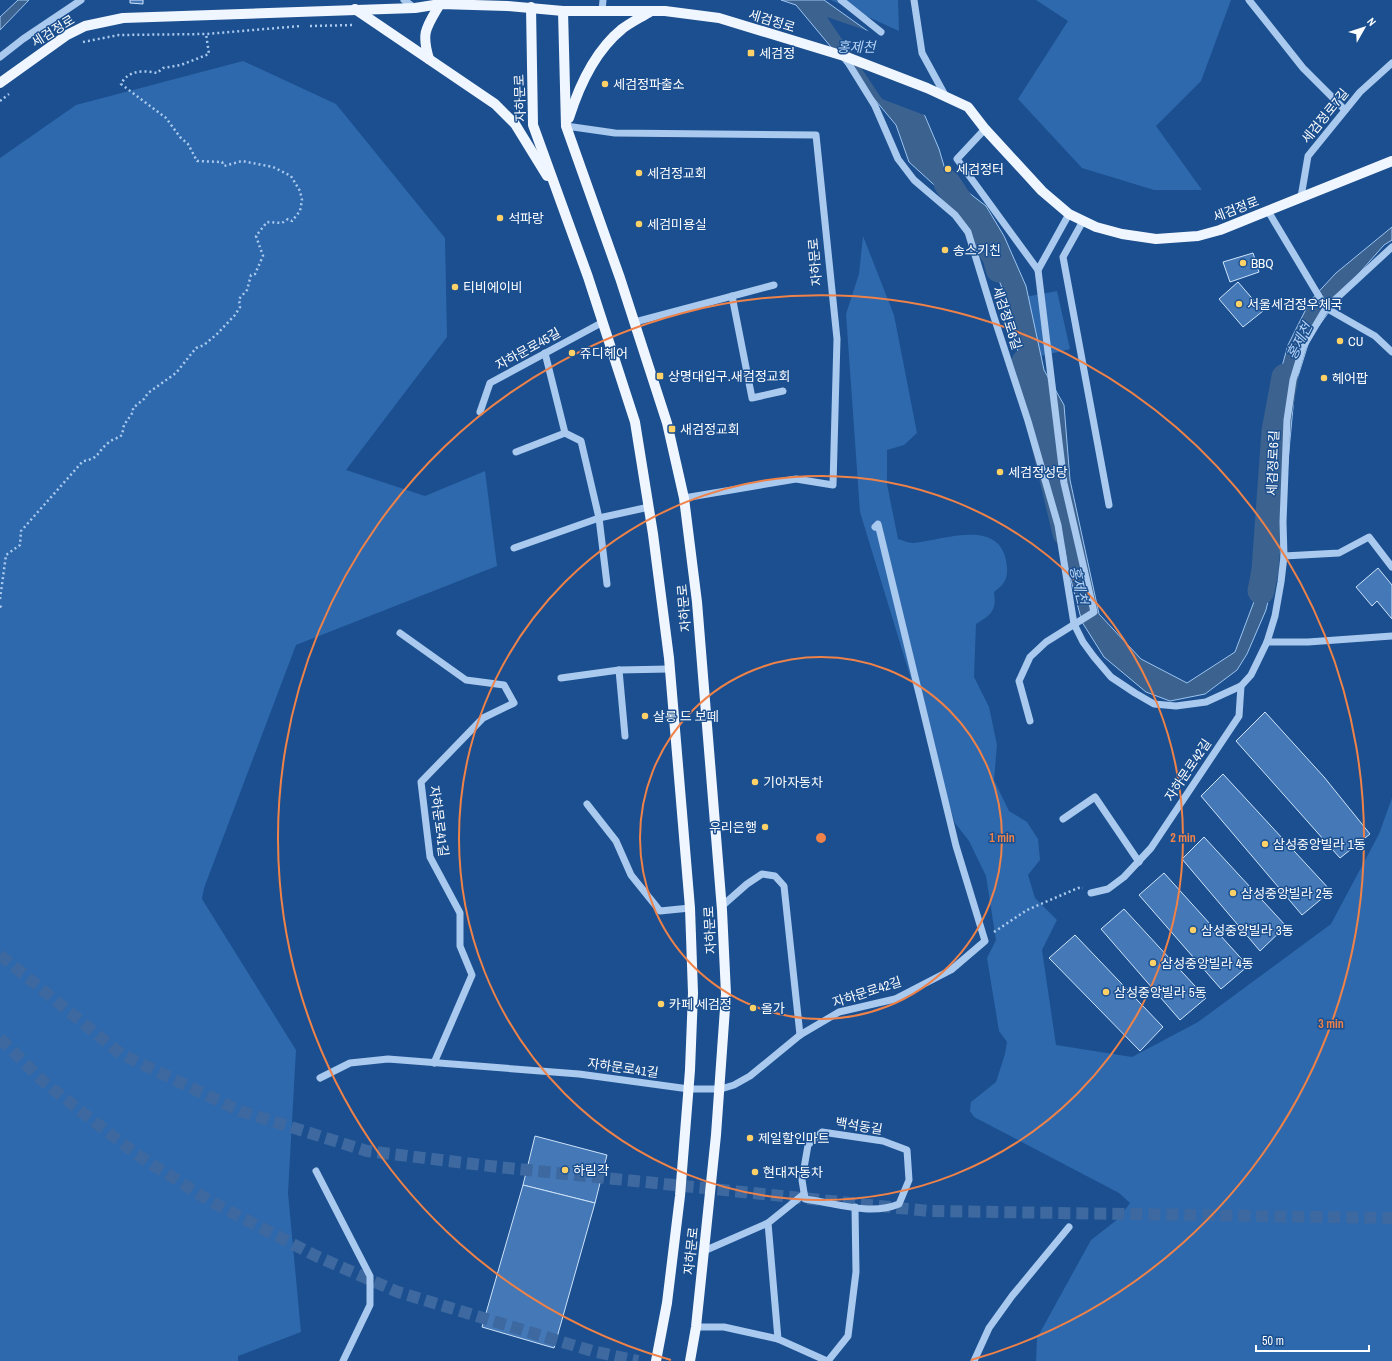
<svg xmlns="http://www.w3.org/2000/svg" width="1392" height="1361" font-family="'Archivo Narrow','Noto Sans KR',sans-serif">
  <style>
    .green { fill: #2e69ad }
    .water { fill: #3c6290; stroke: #9cc4f0 }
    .pier { fill: #1b4f8f }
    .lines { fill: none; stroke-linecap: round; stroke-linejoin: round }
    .river { stroke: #3c6290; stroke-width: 27 }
    .building { fill: #4478b7; stroke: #cfe3fa }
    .highway-tunnel { stroke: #3d69a0; stroke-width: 12; stroke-dasharray: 12 6; stroke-linecap: butt }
    .path { stroke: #a9c9ee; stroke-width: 2.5; stroke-dasharray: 2 3; stroke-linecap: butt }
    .minor { stroke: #a9c9ee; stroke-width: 7 }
    .major { stroke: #f0f6ff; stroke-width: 10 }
    .ring { fill: none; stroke: #ee8249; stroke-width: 2 }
    .poi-dot { fill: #ffd166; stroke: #1b4f8f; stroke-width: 1.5 }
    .labels { text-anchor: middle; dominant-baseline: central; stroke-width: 3; stroke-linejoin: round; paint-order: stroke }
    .street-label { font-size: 13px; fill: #fff; stroke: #1b4f8f }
    .poi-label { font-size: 13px; fill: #fff; stroke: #1b4f8f; text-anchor: start }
    .water-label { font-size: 14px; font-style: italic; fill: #b5d3f5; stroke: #1b4f8f }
    .centre { fill: #ee8249; stroke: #1b4f8f; stroke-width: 2 }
    .ring-label { font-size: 12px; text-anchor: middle; font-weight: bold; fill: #ee8249; stroke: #1b4f8f; stroke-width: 3; stroke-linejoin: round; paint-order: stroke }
  </style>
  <rect width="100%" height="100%" fill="#1b4f8f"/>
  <g class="green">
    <polygon points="831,0 898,0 899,31"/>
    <polygon points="1036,0 1231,0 1201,81 1156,126 1202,190 1154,190 1082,168 1018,99 1068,21"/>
    <polygon points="243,61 336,104 445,238 447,337 346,470 425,496 485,471 497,566 296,645 204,888 202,899 296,1050 288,1193 301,1332 238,1356 238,1361 0,1361 0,158 76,105"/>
    <path d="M863 236 894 315 917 433 904 445 887 450V484L898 539C902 540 908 543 913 543 945 540 1003 516 1007 567 1008 580 1003 585 994 592 997 611 991 615 976 624L974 677 989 707 997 745 994 780 1009 811 1027 822 1038 839 1040 860 1028 875 1035 898 1057 920 1042 950 1056 1045 1132 1057 1198 1022 1331 924 1379 834 1392 798V1361H1036L1037 1338 1091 1240 1118 1219 1130 1203 1119 1193 974 1117 970 1111 971 1102 996 1082 1005 1054 1007 1042 999 1031 987 958 996 940 986 876 969 841 955 823 860 512 846 314 859 274Z"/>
    <polygon points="1057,291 1070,349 1033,358 1019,298"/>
  </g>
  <g class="water">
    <polygon points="18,0 29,0 0,30 0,17"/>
    <polygon points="781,0 824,0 869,32 925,116 939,149 947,176 986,206 1004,236 1026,286 1044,370 1064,405 1070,480 1099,614 1141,659 1187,683 1235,652 1258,591 1270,536 1278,453 1279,377 1288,345 1310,301 1336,273 1392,227 1392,240 1384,245 1347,287 1310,338 1295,386 1280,548 1266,610 1247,654 1237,670 1205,694 1170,701 1146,692 1104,657 1082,622 1067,565 1050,449 1050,420 1027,387 1002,288 977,224 909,162 896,125 796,5"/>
  </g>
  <polygon class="pier" points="827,17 871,32 927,116 882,99"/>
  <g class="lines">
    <g class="river">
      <polyline points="947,183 996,257 999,269"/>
      <polyline points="1025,362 1066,533"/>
      <polyline points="1261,591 1265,570 1275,431 1285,377"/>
    </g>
  </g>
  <g class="building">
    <polygon points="130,0 143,0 143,4 130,3"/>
    <polygon points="1253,253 1259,272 1230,282 1223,262"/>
    <polygon points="1238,282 1263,311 1243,327 1219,299"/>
    <polygon points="1378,568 1392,585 1392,619 1377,601 1372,606 1356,587"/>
    <polygon points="1265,712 1324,777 1370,834 1340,858 1236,741"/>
    <polygon points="1223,774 1331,891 1302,915 1201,796"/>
    <polygon points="1204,837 1286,926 1260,951 1182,859"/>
    <polygon points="1164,873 1248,966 1221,989 1139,895"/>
    <polygon points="1124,909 1206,998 1180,1020 1101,929"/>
    <polygon points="1075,935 1163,1027 1140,1051 1049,958"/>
    <polygon points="535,1136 607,1155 595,1203 523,1185"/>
    <polygon points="523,1185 595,1203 554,1348 482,1327"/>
  </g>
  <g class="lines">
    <g class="highway-tunnel">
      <polyline points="0,955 121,1054 240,1111 367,1151 498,1167 929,1211 1392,1218"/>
      <polyline points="0,1038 45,1083 136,1154 210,1201 316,1256 398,1292 592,1351 638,1361"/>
    </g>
    <g class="path">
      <polyline points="310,26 355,25"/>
      <polyline points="83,42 119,35 206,34 301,26"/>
      <polyline points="0,101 9,94"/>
      <path d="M0 599 6 555 20 545 21 531 83 461C99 459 97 452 108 443 112 439 117 439 122 435L124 425 133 412V408L144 399 148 393 176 373 196 348 204 345 217 334 235 315 240 307 239 299 247 290 251 275 255 274 263 256 256 236 267 222 282 223 288 219 292 221 300 211 302 200 300 191 291 176 273 167 242 161 224 166 222 162 197 161 188 144 180 137 166 118 121 84C128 70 144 70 157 73L163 68 181 65 209 54 206 34"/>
      <polyline points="0,606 2,608 0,608"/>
      <polyline points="994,932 1027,910 1078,888 1083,888"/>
    </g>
    <g class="minor">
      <polyline points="404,0 415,8"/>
      <polyline points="841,0 881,32"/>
      <polyline points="914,0 922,53 946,97"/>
      <polyline points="1249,0 1303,68 1345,110"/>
      <polyline points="602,11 603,0"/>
      <polyline points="844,56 875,106 898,159 914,180 955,215 968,232 993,314 1028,421 1058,525 1074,624 1083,642 1094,657 1111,677 1135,693 1154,704 1176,706 1206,702 1241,686 1251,675 1267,642 1275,616 1281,582 1284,556 1283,522 1287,420 1293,380 1303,347 1326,308 1392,247"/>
      <polyline points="0,57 23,39 81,0"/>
      <polyline points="566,126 615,133 816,135 837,339 833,485 796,479 684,498"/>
      <polyline points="985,129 957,159 1038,270 1069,214"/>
      <polyline points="1301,197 1308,156 1360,92 1392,63"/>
      <polyline points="1268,211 1326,308 1375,336 1392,352"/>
      <polyline points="1083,221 1063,257 1109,505"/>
      <polyline points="732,296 752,398 783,391"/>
      <polyline points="635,322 774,285"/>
      <polyline points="545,353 565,433 581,441 599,518 607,584"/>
      <polyline points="480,412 490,383 603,322"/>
      <polyline points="516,452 565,433"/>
      <polyline points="514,548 599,518 649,507"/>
      <polyline points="1284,556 1339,553 1369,537 1392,567"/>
      <polyline points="400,633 466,680 504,685 514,703 483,718 421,782 430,857 460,913 460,946 472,975 434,1063"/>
      <polyline points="1267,642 1308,642 1392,636"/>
      <polyline points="619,670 625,736"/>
      <polyline points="561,678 619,670 669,669"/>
      <polyline points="1030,721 1019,681 1030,657 1046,642 1094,612 1064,483 1038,270"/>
      <polyline points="587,804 616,841 631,875 660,911 690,908"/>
      <polyline points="1063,819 1095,797 1139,862"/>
      <polyline points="1091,893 1108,889 1124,877 1151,848 1239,716 1241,686"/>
      <polyline points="722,906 747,884 762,874 775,876 784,886 800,1035"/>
      <polyline points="320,1078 350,1063 388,1059 579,1074 689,1089 721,1089 734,1085 750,1076 800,1035 839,1012 895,999 951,970 985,941 956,846 878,524 875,527"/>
      <path d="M822 1132 883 1141 907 1150 909 1180 899 1204C870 1216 835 1203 805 1199L802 1180 808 1145Z"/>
      <polyline points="316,1171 370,1276 370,1305 343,1361"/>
      <polyline points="804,1194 768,1223 778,1339 827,1361"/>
      <polyline points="704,1251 768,1223"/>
      <polyline points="696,1327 724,1327 778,1339"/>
      <polyline points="828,1361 848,1336 856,1272 855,1207"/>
      <polyline points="974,1361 989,1328 1012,1296 1069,1227"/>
    </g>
    <g class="major">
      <polyline points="531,7 533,125 588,277 635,422 653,534 669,658 690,908 693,993 690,1070 680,1196 667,1303 656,1361"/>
      <polyline points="355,9 495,104 515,124 547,176"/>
      <polyline points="563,11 566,126 620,278 667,423 684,498 697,602 722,910 726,994 716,1135 696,1327 690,1361"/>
      <path d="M429 59C421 32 426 28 440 4"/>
      <polyline points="0,83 67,35 85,26 123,18 415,8 440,4 507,6 563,11 665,11 719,18 844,56 927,88 968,107 985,129 1042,191 1069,214 1096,227 1122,234 1156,239 1198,236 1220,230 1392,161"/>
      <path d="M569 118C579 86 595 51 622 29 631 22 642 17 651 11"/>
    </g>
  </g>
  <g class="ring">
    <circle cx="821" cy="838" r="181"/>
    <circle cx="821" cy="838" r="362"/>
    <path d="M671 1360A543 543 0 1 1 971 1360"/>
  </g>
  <g class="poi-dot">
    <rect x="747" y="49" width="8" height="8" rx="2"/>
    <circle cx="605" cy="84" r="4"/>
    <circle cx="948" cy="169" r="4"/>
    <circle cx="639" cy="173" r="4"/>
    <circle cx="500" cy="218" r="4"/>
    <circle cx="639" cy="224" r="4"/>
    <circle cx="945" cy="250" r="4"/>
    <circle cx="1243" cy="263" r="4"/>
    <circle cx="455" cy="287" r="4"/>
    <circle cx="1239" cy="304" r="4"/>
    <circle cx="1340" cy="341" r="4"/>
    <circle cx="572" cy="353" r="4"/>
    <rect x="656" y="372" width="8" height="8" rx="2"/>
    <circle cx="1324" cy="378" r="4"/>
    <rect x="668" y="425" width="8" height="8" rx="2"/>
    <circle cx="1000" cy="472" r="4"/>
    <circle cx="645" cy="716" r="4"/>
    <circle cx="755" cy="782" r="4"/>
    <circle cx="765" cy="827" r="4"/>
    <circle cx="1265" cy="844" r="4"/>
    <circle cx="1233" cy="893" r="4"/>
    <circle cx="1193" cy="930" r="4"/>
    <circle cx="1153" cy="963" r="4"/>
    <circle cx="1106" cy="992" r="4"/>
    <circle cx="661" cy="1004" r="4"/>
    <circle cx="753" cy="1008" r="4"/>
    <circle cx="750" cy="1138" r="4"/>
    <circle cx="565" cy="1170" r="4"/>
    <circle cx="755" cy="1172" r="4"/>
  </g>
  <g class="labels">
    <g class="street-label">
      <text transform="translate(772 21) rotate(17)">세검정로</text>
      <text transform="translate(53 31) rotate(-32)">세검정로</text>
      <text transform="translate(520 98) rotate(-92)">자하문로</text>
      <text transform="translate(1325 116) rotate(-51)">세검정로7길</text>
      <text transform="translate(1236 209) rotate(-21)">세검정로</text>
      <text transform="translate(815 262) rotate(-95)">자하문로</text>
      <text transform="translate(1007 318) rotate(72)">세검정로6길</text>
      <text transform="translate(528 349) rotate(-29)">자하문로45길</text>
      <text transform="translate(1273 463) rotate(-88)">세검정로6길</text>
      <text transform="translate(684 608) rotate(-95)">자하문로</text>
      <text transform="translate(1188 770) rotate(-56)">자하문로42길</text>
      <text transform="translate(439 821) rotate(82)">자하문로41길</text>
      <text transform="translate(710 930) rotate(-93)">자하문로</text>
      <text transform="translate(867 992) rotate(-18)">자하문로42길</text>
      <text transform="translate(623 1068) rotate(8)">자하문로41길</text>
      <text transform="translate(859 1126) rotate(9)">백석동길</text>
      <text transform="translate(691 1251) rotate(-84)">자하문로</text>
    </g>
    <g class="poi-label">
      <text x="759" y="53">세검정</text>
      <text x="613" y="84">세검정파출소</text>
      <text x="956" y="169">세검정터</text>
      <text x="647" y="173">세검정교회</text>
      <text x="508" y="218">석파랑</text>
      <text x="647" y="224">세검미용실</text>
      <text x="953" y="250">송스키친</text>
      <text x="1251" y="263">BBQ</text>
      <text x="463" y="287">티비에이비</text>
      <text x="1247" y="304">서울세검정우체국</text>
      <text x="1348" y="341">CU</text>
      <text x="580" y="353">쥬디헤어</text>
      <text x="668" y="376">상명대입구.새검정교회</text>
      <text x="1332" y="378">헤어팝</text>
      <text x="680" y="429">새검정교회</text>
      <text x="1008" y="472">세검정성당</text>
      <text x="653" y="716">살롱 드 보떼</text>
      <text x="763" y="782">기아자동차</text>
      <text x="757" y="827" text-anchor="end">우리은행</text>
      <text x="1273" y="844">삼성중앙빌라 1동</text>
      <text x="1241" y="893">삼성중앙빌라 2동</text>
      <text x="1201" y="930">삼성중앙빌라 3동</text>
      <text x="1161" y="963">삼성중앙빌라 4동</text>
      <text x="1114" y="992">삼성중앙빌라 5동</text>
      <text x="669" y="1004">카페 세검정</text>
      <text x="761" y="1008">올가</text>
      <text x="758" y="1138">제일할인마트</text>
      <text x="573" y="1170">하림각</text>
      <text x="763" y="1172">현대자동차</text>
    </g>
    <g class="water-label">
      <text x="856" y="47">홍제천</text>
      <text transform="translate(1299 341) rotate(-63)">홍제천</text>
      <text transform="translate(1079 585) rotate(77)">홍제천</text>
    </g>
  </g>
  <circle cx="821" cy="838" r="6" class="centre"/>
  <g class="ring-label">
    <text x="1002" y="842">1 min</text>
    <text x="1183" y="842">2 min</text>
    <text x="1331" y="1028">3 min</text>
  </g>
  <g transform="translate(1364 28) rotate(51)" stroke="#1b4f8f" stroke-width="3" paint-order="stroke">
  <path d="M0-3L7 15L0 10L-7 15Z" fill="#ffffff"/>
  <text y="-6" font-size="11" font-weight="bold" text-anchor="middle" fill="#ffffff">N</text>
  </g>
  <path d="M1256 1345v6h113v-6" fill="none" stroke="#ffffff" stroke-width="2"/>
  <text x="1262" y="1345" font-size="12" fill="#ffffff" stroke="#1b4f8f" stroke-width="3" paint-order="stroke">50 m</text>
</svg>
